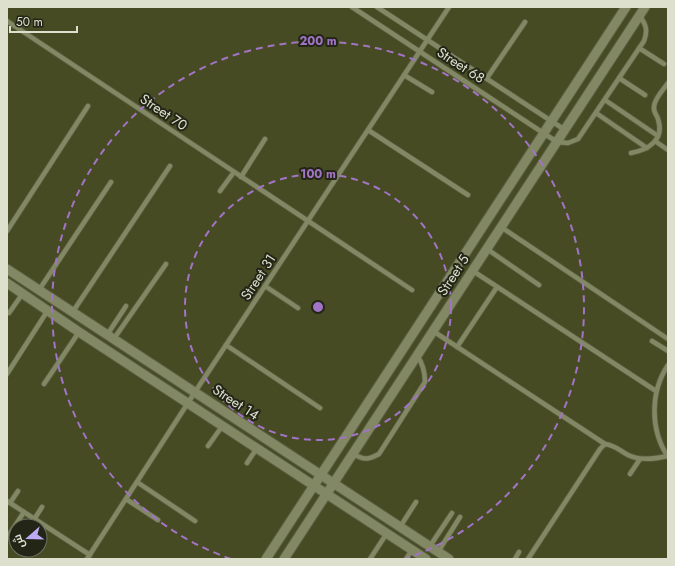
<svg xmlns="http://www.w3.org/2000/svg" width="675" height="566" font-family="Jost,Cairo,sans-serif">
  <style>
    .built { fill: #464b23; fill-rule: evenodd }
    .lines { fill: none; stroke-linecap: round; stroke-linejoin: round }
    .service-casing { stroke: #5b5e42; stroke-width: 6 }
    .minor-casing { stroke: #5b5e42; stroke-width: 11 }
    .service { stroke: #828764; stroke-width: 4.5 }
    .minor { stroke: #828764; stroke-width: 9 }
    .ring { fill: none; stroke: #a274c5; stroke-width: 2; stroke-dasharray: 7 5 }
    .labels { text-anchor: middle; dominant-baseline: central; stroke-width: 4; stroke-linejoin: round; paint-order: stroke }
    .street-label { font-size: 14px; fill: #dde0cd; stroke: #232517 }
    .centre { fill: #a274c5; stroke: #232517; stroke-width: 2 }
    .ring-label { font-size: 12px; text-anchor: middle; font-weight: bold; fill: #a274c5; stroke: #232517; stroke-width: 4; stroke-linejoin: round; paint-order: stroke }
  </style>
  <rect width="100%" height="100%" fill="#3c4020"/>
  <path class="built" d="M7 7H668V559H7ZM16 526H40V550H16Z"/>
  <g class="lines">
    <defs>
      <g id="service">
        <path d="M352 7 557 142 568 143 578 139 644 41C648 30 646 25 640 16"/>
        <polyline points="377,7 565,130"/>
        <polyline points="7,21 412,290"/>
        <polyline points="639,48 664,64"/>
        <polyline points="404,75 432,92"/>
        <polyline points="487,78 525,22"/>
        <polyline points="619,78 645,95"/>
        <polyline points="605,100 658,136"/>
        <polyline points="596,113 647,148"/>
        <polyline points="368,130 468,195"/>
        <polyline points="655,141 668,150"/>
        <path d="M631 153C648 150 665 140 658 119 657 115 653 112 654 107 654 99 664 89 668 83"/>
        <polyline points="241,177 265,139"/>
        <polyline points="220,191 234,172"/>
        <polyline points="501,227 668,339"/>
        <polyline points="7,231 88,106"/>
        <polyline points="487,249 539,285"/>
        <polyline points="473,271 656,391"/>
        <polyline points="265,286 298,308"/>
        <polyline points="39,290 111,182"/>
        <polyline points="9,313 23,293"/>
        <polyline points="72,313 170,166"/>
        <polyline points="433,331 605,444"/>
        <polyline points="107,335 126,306"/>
        <polyline points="113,340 166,264"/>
        <polyline points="652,341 668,351"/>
        <polyline points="226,345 320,408"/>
        <polyline points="457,347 497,287"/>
        <path d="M668 365C650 392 650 430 668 457"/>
        <polyline points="7,374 48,310"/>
        <polyline points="44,384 79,332"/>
        <polyline points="208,446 223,425"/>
        <path d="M353 454C364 460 368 460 379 454L425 382C425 371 423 364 417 355"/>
        <polyline points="247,463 257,448"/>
        <polyline points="630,474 640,459"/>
        <polyline points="137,482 195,521"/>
        <polyline points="126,499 158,520"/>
        <polyline points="7,501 90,555"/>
        <polyline points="10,503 18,491"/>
        <polyline points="35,518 42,507"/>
        <polyline points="400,527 416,502"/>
        <polyline points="7,538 24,512"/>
        <polyline points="430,546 452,513"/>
        <polyline points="438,552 460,517"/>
        <polyline points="87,559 195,392 449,7"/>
        <polyline points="370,559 387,533"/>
        <polyline points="406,559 412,550"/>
        <polyline points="515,559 519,552"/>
        <path d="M528 559 600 449 605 444C615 445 620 451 628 455 640 461 655 459 667 456"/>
      </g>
      <g id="minor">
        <polyline points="7,269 449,559"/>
        <polyline points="7,283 79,332 426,559"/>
        <polyline points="266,559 626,7"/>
        <polyline points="284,559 645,7"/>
      </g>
    </defs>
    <use href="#service" class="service-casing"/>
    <use href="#minor" class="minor-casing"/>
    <use href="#service" class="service"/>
    <use href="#minor" class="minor"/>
  </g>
  <g class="ring">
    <circle cx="318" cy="307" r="133"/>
    <path d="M231 559A266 266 0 1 1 405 559"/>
  </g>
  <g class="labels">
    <g class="street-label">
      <text transform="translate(461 65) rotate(33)">Street 68</text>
      <text transform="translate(164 112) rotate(34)">Street 70</text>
      <text transform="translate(453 275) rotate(-57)">Street 5</text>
      <text transform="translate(258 277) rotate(-57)">Street 31</text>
      <text transform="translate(236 402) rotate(33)">Street 14</text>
    </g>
  </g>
  <circle cx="318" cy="307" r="6" class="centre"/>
  <g class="ring-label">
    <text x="318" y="45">200 m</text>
    <text x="318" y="178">100 m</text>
  </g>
  <rect width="675" height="566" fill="none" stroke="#dde0cd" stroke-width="16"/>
  <g transform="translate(28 538) rotate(250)"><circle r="19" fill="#232517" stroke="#6d7060"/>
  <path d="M0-3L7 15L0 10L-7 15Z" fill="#bcaaf5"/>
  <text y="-6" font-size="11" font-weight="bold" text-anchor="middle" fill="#dde0cd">ش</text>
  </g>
  <path d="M10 26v6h67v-6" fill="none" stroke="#dde0cd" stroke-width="2"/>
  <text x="16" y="26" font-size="12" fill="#dde0cd" stroke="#232517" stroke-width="3" paint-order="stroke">50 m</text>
</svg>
